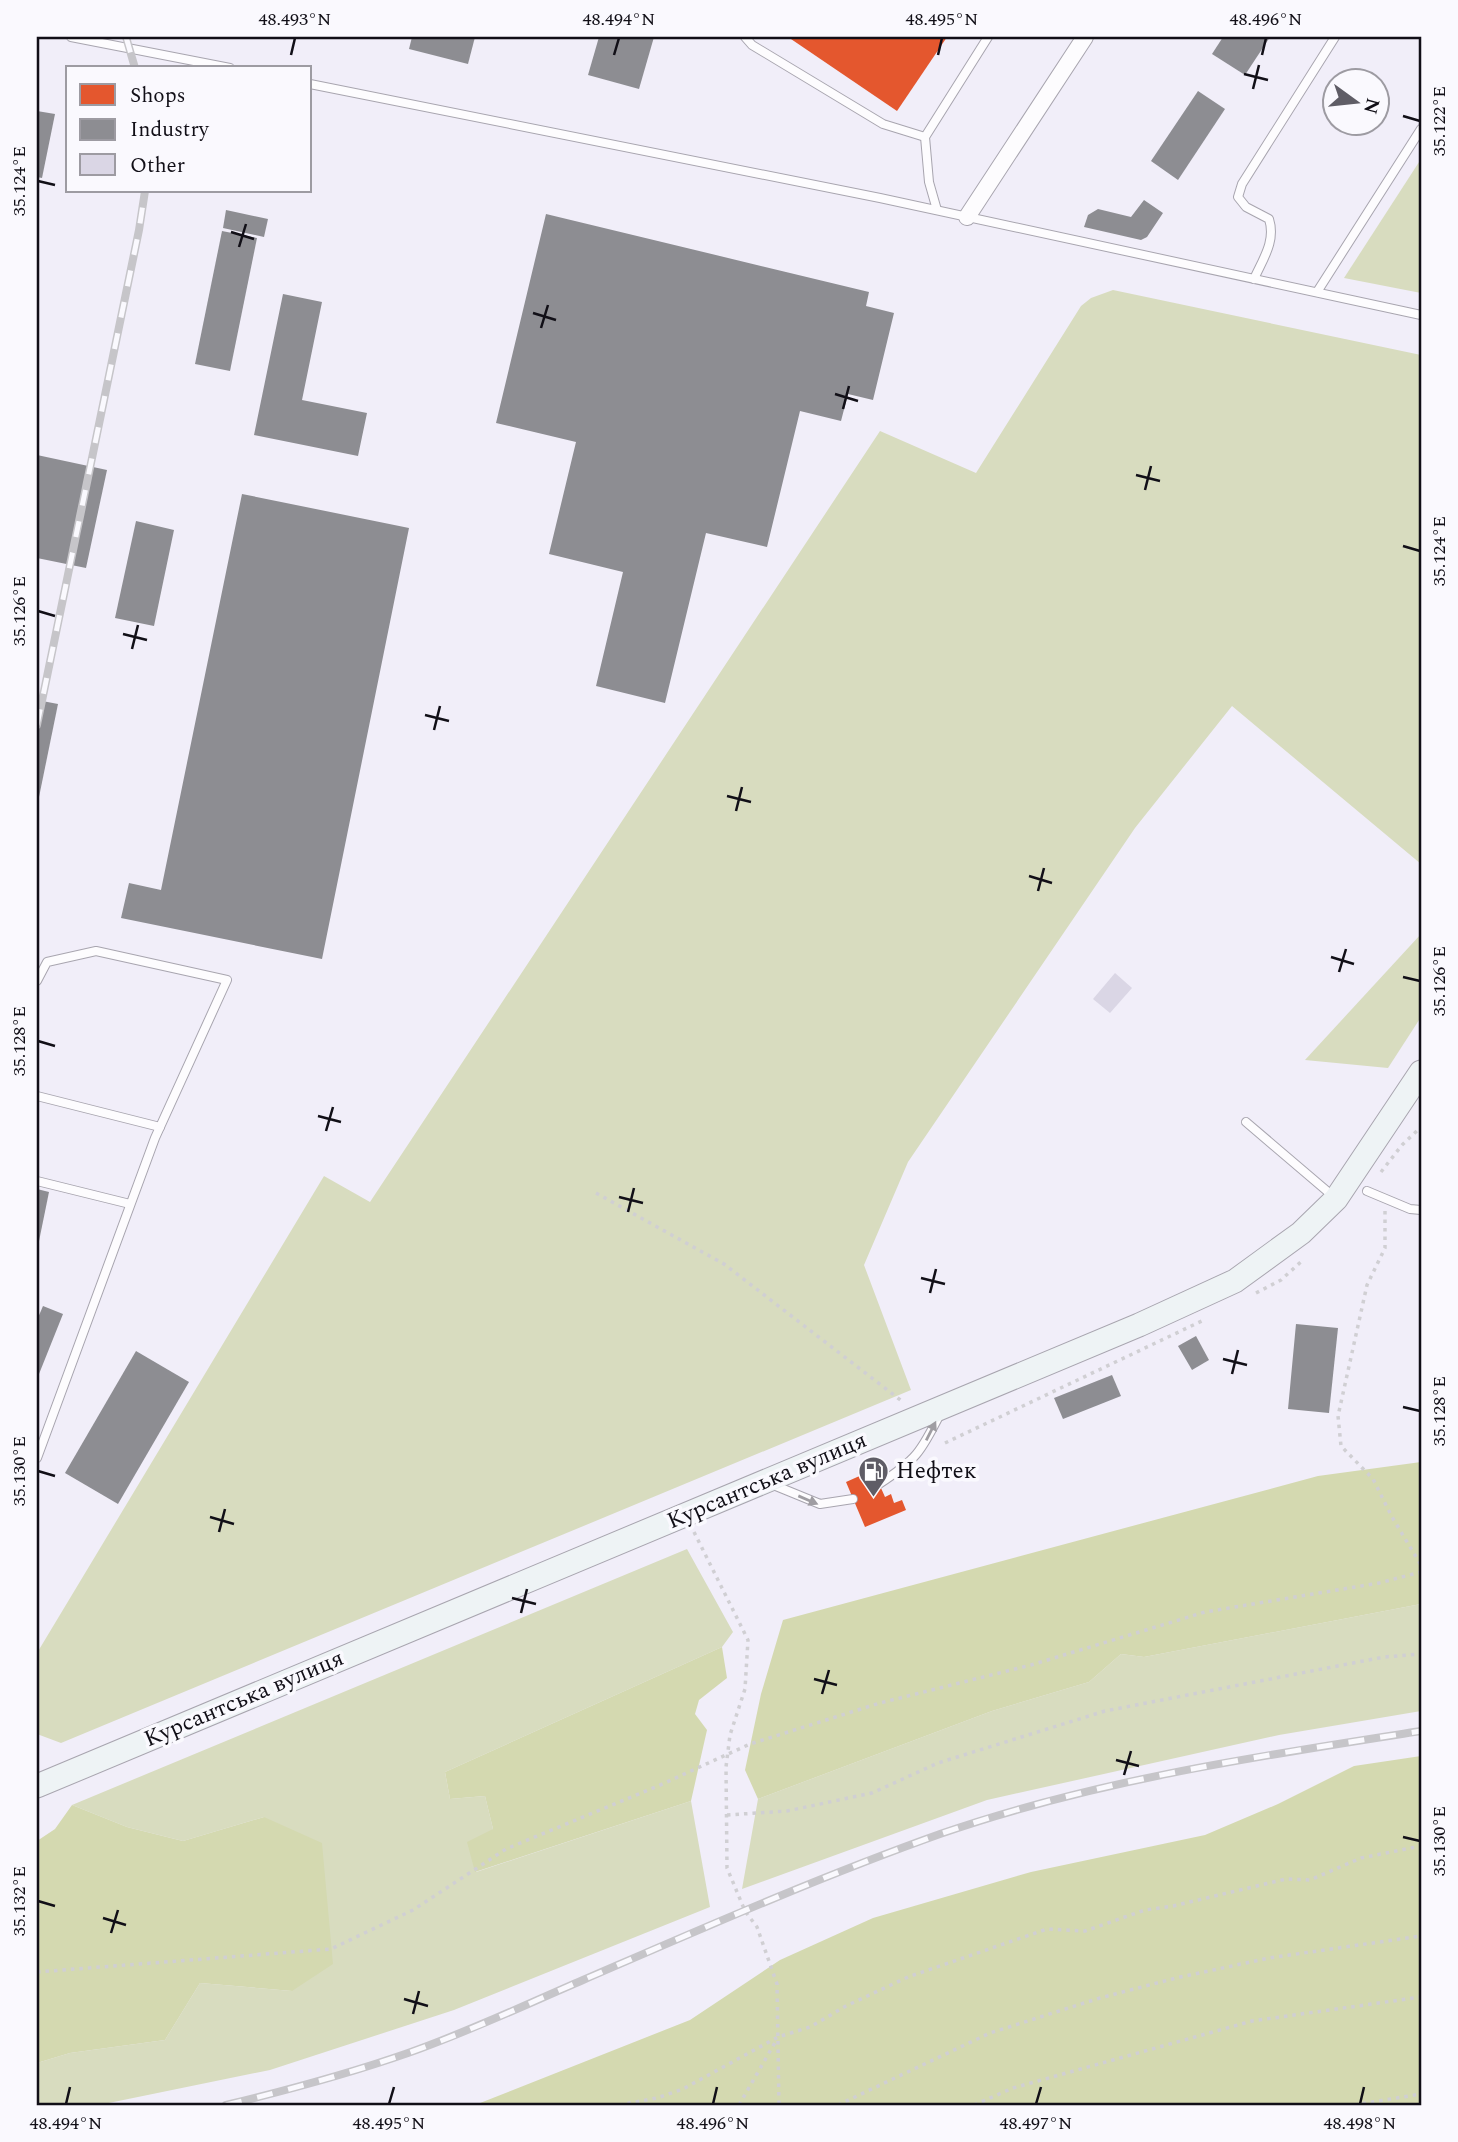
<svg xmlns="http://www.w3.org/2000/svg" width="1458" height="2142" font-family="Spectral,serif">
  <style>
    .green { fill: #d8dcbf }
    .forest { fill: #d4d9b0 }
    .shops { fill: #e4572e }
    .industry { fill: #8d8d92 }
    .building { fill: #dad6e5 }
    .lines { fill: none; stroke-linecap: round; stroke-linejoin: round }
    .lane-casing { stroke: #a8a5af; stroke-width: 10 }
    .street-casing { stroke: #a8a5af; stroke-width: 18 }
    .secondary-casing { stroke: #a8a5af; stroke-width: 25 }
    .path { stroke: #d0cfd3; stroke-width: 3.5; stroke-dasharray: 3.5 5; stroke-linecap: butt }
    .lane { stroke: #fdfcfe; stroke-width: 8 }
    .street { stroke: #fdfcfe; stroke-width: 16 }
    .secondary { stroke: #eef3f5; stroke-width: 23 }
    .rail-casing { stroke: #c6c5c9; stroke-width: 8 }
    .rail { stroke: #faf9fe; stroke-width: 5; stroke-dasharray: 16; stroke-linecap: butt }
    .oneway { fill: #9f9da2 }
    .ticks { fill: none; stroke: #110f17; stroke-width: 2.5 }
    .labels { text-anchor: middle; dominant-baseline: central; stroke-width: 7; stroke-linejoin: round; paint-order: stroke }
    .poi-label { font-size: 23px; fill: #110f17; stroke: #faf9fe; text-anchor: start }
    .street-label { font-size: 23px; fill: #110f17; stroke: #faf9fe }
    .neatline { fill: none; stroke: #110f17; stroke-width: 2.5 }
    .ticks-label { font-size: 18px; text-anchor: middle; fill: #110f17 }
  </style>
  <rect width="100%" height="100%" fill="#f1eef9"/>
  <g class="green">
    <polygon points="1421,159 1421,293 1344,278"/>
    <polygon points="1113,290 1421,355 1421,864 1232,706 1135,828 908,1162 864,1265 911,1390 61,1743 37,1734 37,1653 324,1176 370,1202 880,431 976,473 1081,306 1091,298"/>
    <polygon points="1421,934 1421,1017 1388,1068 1305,1060"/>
    <polygon points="687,1549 733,1632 722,1647 445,1772 450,1799 485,1796 493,1829 476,1872 691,1801 710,1907 454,2010 270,2070 99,2105 37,2105 37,2063 70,2053 165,2040 200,1983 292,1991 264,1817 183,1841 127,1827 72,1805"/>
    <polygon points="1421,1604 1421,1711 1279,1735 987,1800 742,1889 758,1799 992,1711 1089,1682 1121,1654 1144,1657"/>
  </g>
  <g class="forest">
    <polygon points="1421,1462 1421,1604 1144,1657 1121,1654 1089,1682 992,1711 758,1799 745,1770 761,1694 783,1620 1318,1476"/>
    <polygon points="722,1647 727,1678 699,1700 695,1714 707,1730 691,1801 475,1872 467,1842 493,1829 485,1796 450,1799 445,1772"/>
    <polygon points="1421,1756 1421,2105 475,2105 690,2020 780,1960 873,1918 1031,1872 1205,1835 1278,1804 1354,1766"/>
    <polygon points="72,1805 127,1827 183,1841 264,1817 322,1843 333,1964 292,1991 200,1983 165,2040 70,2053 37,2063 37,1841 55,1829"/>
  </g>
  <g class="shops">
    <polygon points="788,37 947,37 897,111"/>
    <polygon points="873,1470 885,1497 891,1494 894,1503 902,1500 906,1510 865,1527 846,1482"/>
  </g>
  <g class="industry">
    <polygon points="412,37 475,37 468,64 409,49"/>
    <polygon points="599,37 654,37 639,89 588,75"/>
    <polygon points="1223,37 1270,37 1245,75 1212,54"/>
    <polygon points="1198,91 1225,109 1178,180 1151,161"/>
    <polygon points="37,111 55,114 42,178 37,177"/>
    <polygon points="1144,200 1163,213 1147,237 1141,240 1084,227 1088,215 1098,209 1131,217"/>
    <polygon points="226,210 268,219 264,237 223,228"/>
    <polygon points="546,214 869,292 866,306 894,313 873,400 848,394 841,421 800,411 767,547 706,533 665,703 596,686 623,572 549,554 576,442 496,423"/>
    <polygon points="222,231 257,238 230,371 195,364"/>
    <polygon points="283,294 322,302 302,400 367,413 358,456 254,435"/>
    <polygon points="37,455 107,470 86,568 37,558"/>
    <polygon points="242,494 409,528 322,959 121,918 129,883 161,890"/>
    <polygon points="136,521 174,530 154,626 115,618"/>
    <polygon points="37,700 58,704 38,802 37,802"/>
    <polygon points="37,1189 49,1192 38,1246 37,1246"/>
    <polygon points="43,1306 63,1314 37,1379 37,1320"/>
    <polygon points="1296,1324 1338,1328 1329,1413 1288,1409"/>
    <polygon points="1196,1336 1209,1360 1192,1370 1178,1346"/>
    <polygon points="136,1351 189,1382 118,1504 65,1473"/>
    <polygon points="1112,1375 1121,1396 1063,1419 1054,1398"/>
  </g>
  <polygon class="building" points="1115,973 1132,988 1110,1013 1093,999"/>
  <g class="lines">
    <defs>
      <g id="lane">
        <polyline points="71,37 230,68"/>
        <polyline points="745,37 752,45 883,124 925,137"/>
        <polyline points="310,84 880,198 1421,315"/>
        <polyline points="937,210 929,182 925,137 988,37"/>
        <path d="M1254 279C1263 259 1276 241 1269 219L1246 207 1238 197 1242 184 1335 37"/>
        <polyline points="1317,292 1421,129"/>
        <polyline points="37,981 47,962 96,951 227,980 155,1138 37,1458"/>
        <polyline points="37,1096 160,1127"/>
        <polyline points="1246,1122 1334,1197"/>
        <polyline points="37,1181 130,1204"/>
        <polyline points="1367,1191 1410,1209 1421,1210"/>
        <polyline points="771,1484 820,1504 853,1499"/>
        <path d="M879 1484C916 1460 921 1452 940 1414"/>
      </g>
      <polyline id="street" points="967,217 1085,37"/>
      <polyline id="secondary" points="37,1786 1139,1325 1235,1281 1301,1233 1336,1199 1421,1072"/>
    </defs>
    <use href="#lane" class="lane-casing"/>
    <use href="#street" class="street-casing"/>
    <use href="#secondary" class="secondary-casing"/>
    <g class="path">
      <polyline points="1381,1172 1402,1145 1421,1127"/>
      <polyline points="596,1193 724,1264 903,1402"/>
      <polyline points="1385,1211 1385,1248 1367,1285 1338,1416 1341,1446 1373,1479 1392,1517 1421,1565"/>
      <polyline points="1256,1293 1281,1280 1304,1259"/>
      <polyline points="945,1443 1206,1319"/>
      <polyline points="694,1532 748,1640 745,1689 730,1735 726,1767 727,1868 745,1911 757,1927 777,1984 779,2105"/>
      <polyline points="727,1815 787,1811 872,1793 938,1763 1105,1711 1384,1657 1421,1654"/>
      <polyline points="37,1972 331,1949 413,1910 506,1849 658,1786 750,1744 880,1703 1031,1665 1205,1612 1379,1583 1421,1572"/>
      <polyline points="619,2105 657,2098 683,2089 778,2037 810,2027 846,2006 908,1977 1047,1929 1085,1931 1145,1910 1173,1906 1286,1879 1310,1880 1361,1858 1421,1846"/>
      <polyline points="739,2105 777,2039"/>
      <polyline points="838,2105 990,2033 1100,1998 1176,1978 1269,1958 1421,1936"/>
      <polyline points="974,2105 1013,2088 1252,2021 1421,1997"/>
      <polyline points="1354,2105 1421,2094"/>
    </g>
    <use href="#lane" class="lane"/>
    <use href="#street" class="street"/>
    <use href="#secondary" class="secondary"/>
    <defs>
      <g id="rail">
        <polyline points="126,37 135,68"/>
        <polyline points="37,725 139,230 145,191"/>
        <path d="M226 2105C288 2090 348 2074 408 2053 468 2032 525 2005 583 1980 701 1929 819 1877 940 1834 1096 1780 1259 1756 1421 1731"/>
      </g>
    </defs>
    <use href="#rail" class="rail-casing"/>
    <use href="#rail" class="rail"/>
  </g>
  <defs><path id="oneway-solid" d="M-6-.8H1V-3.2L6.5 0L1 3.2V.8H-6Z" transform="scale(1.75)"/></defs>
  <g class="oneway">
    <use href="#oneway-solid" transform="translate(931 1431) rotate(-63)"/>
    <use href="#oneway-solid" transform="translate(808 1500) rotate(23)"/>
  </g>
  <path class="ticks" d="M291 55 295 38M614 55 619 38M938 55 942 38M1262 55 1266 38M1244 74 1268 80M1253 89 1259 65M1403 116 1420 121M38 181 55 185M231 232 254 239M239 247 246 224M533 313 556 320M541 328 548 305M835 394 858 401M843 409 849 386M1136 475 1160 481M1145 490 1151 466M1403 546 1420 551M38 611 55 616M123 634 147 640M132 649 138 625M425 715 449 721M434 730 440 706M727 796 751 802M736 811 742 787M1029 876 1052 883M1038 891 1044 868M1331 957 1354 964M1339 972 1346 949M1403 977 1420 981M38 1041 55 1046M318 1116 341 1122M326 1131 333 1107M619 1197 643 1203M628 1212 634 1188M921 1278 945 1284M930 1293 936 1269M1223 1359 1247 1365M1232 1374 1238 1350M1403 1407 1420 1411M38 1471 55 1476M210 1517 234 1524M219 1532 225 1509M512 1598 536 1604M521 1613 527 1589M814 1679 837 1685M822 1694 829 1670M1116 1760 1139 1766M1124 1775 1131 1751M1403 1837 1420 1841M38 1901 55 1906M103 1918 126 1925M111 1933 118 1910M404 1999 428 2006M413 2014 419 1991M66 2104 70 2087M389 2104 394 2087M713 2104 717 2087M1036 2104 1041 2087M1360 2104 1364 2087"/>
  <defs>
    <symbol id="fuel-pin" viewBox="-11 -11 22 30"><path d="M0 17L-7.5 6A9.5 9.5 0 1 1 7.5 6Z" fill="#5f5d66" stroke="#faf9fe"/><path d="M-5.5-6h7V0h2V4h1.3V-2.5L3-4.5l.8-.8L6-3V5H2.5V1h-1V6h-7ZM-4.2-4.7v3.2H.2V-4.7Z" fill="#fff"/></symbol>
  </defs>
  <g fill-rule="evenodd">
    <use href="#fuel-pin" x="856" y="1454" width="35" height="47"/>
  </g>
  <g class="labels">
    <g class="poi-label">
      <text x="896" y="1471">Нефтек</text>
    </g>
    <g class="street-label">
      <text transform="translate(767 1481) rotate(-23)">Курсантська вулиця</text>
      <text transform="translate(244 1699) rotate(-23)">Курсантська вулиця</text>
    </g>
  </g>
  <rect width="1458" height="2142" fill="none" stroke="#faf9fe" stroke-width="77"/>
  <rect x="66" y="66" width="245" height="126" fill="#faf9fe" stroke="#9d9ba2" stroke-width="2"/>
  <rect x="80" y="84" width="35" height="21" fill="#e4572e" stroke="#9d9ba2" stroke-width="2"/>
  <text x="130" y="102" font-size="21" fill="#110f17">Shops</text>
  <rect x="80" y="119" width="35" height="21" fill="#8d8d92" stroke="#9d9ba2" stroke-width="2"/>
  <text x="130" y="136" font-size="21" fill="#110f17">Industry</text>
  <rect x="80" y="154" width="35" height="21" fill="#dad6e5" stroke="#9d9ba2" stroke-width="2"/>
  <text x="130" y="172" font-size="21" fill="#110f17">Other</text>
  <g transform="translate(1356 102) rotate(105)"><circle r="33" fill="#faf9fe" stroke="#9d9ba2" stroke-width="2"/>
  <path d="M0-5L12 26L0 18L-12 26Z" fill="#5f5d66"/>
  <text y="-10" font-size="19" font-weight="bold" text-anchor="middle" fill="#110f17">N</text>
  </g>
  <rect x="38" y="38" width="1382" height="2066" class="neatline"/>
  <g class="ticks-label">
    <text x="295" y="25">48.493°N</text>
    <text x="619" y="25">48.494°N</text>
    <text x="942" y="25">48.495°N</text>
    <text x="1266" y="25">48.496°N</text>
    <text transform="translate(1439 121) rotate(-90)" y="6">35.122°E</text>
    <text transform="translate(19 181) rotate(-90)" y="6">35.124°E</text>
    <text transform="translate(1439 551) rotate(-90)" y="6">35.124°E</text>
    <text transform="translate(19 611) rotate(-90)" y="6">35.126°E</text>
    <text transform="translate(1439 981) rotate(-90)" y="6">35.126°E</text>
    <text transform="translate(19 1041) rotate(-90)" y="6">35.128°E</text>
    <text transform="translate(1439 1411) rotate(-90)" y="6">35.128°E</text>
    <text transform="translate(19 1471) rotate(-90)" y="6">35.130°E</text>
    <text transform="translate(1439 1841) rotate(-90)" y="6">35.130°E</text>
    <text transform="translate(19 1901) rotate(-90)" y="6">35.132°E</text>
    <text x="66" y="2129">48.494°N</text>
    <text x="389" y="2129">48.495°N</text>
    <text x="713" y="2129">48.496°N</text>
    <text x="1036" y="2129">48.497°N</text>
    <text x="1360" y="2129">48.498°N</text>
  </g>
</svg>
